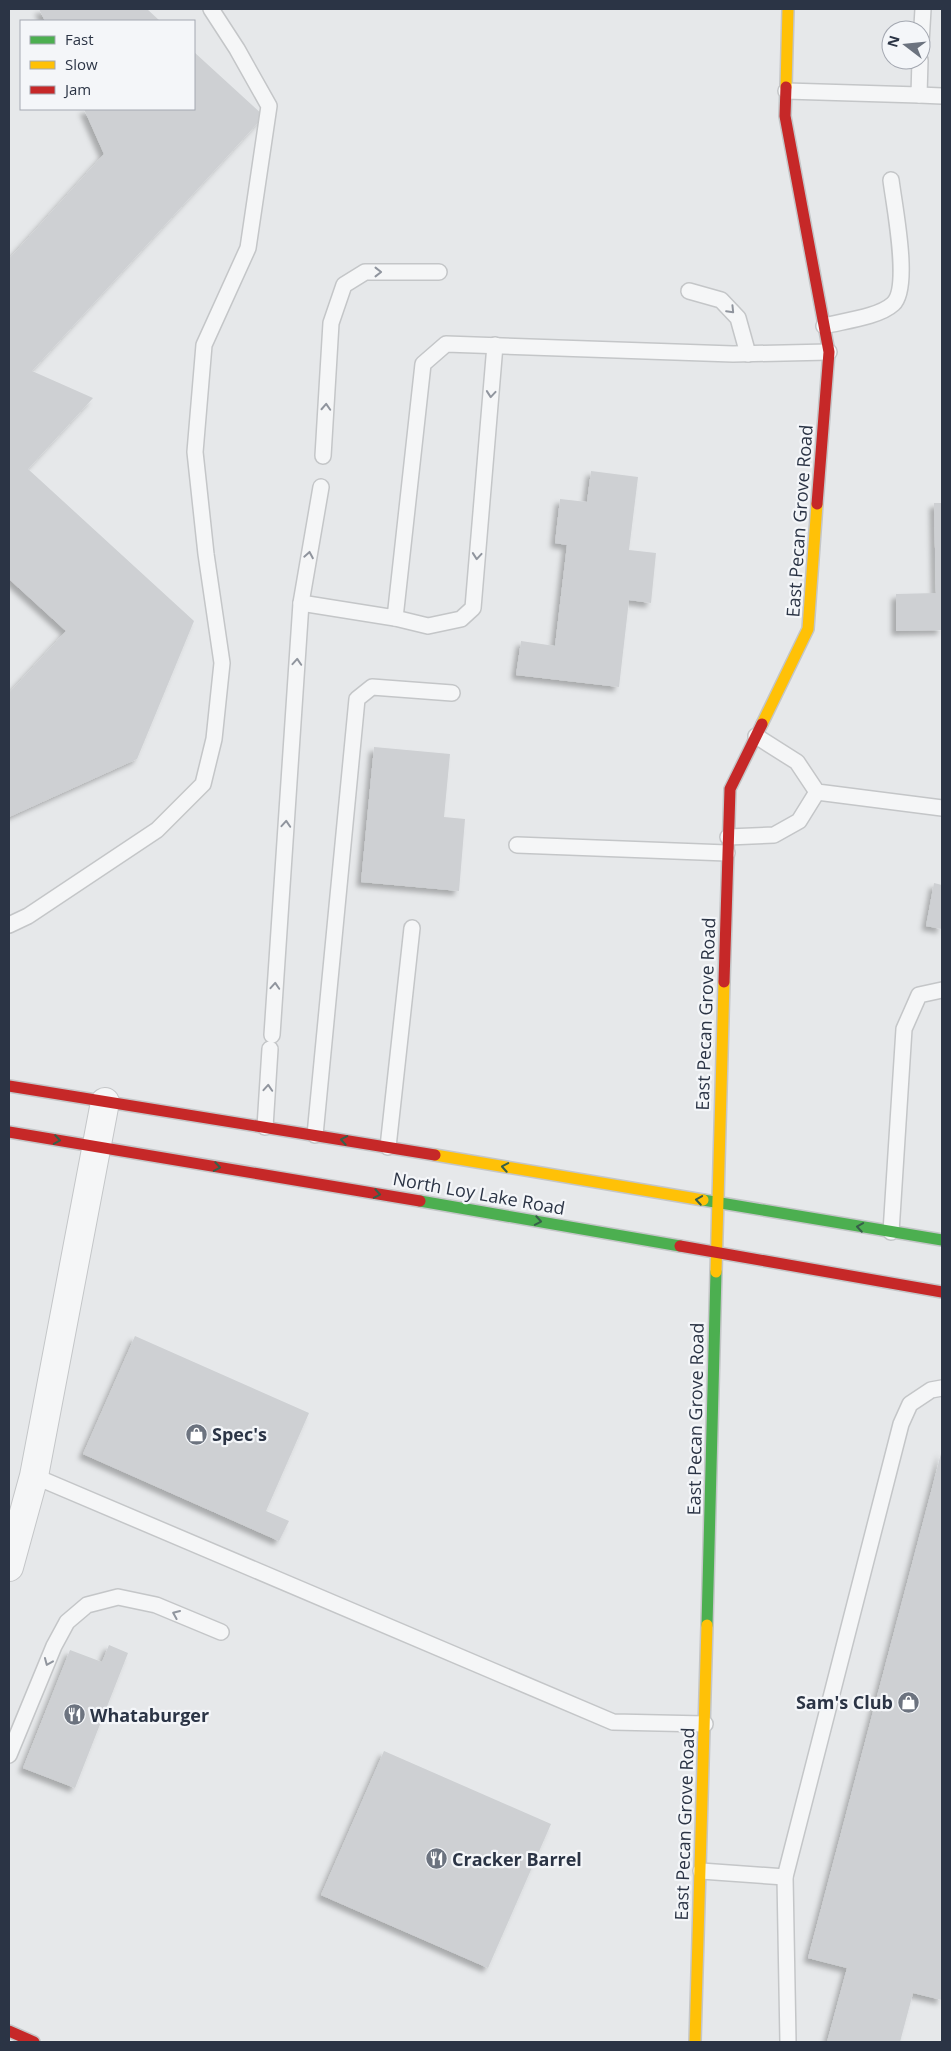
<svg xmlns="http://www.w3.org/2000/svg" width="951" height="2051" font-family="'Open Sans',sans-serif">
  <style>
    .building { fill: #ced0d3; filter: url(#shadow) }
    .lines { fill: none; stroke-linecap: round; stroke-linejoin: round }
    .lane-casing { stroke: #c4c6c8; stroke-width: 18 }
    .street-casing { stroke: #c4c6c8; stroke-width: 30 }
    .fast-casing { stroke: #c4c6c8; stroke-width: 14 }
    .slow-casing { stroke: #c4c6c8; stroke-width: 14 }
    .jam-casing { stroke: #c4c6c8; stroke-width: 14 }
    .lane { stroke: #f5f6f7; stroke-width: 15 }
    .street { stroke: #f5f6f7; stroke-width: 28 }
    .fast { stroke: #4caf50; stroke-width: 11 }
    .slow { stroke: #ffc107; stroke-width: 11 }
    .jam { stroke: #c62828; stroke-width: 11 }
    .oneway { stroke: #90959e }
    .oneway2 { stroke: #375f49 }
    .labels { text-anchor: middle; dominant-baseline: central; stroke-width: 4.5; stroke-linejoin: round; paint-order: stroke }
    .street-label { font-size: 18px; fill: #2b3445; stroke: #f4f6f9 }
    .poi-label { font-size: 18px; font-weight: bold; fill: #2b3445; stroke: #f4f6f9; text-anchor: start }
  </style>
  <defs>
    <filter id="shadow"><feDropShadow dx="-4.5" dy="4.5" stdDeviation="2.5" flood-color="#0004"/></filter>
  </defs>
  <rect width="100%" height="100%" fill="#e6e8ea"/>
  <g class="building">
    <polygon points="39,9 147,9 160,21 45,21"/>
    <polygon points="194,52 264,116 32,371 93,398 28,469 194,621 137,759 9,817 9,693 66,631 9,579 9,259 104,154 84,109 194,109"/>
    <polygon points="591,471 638,477 629,550 656,553 651,603 629,600 619,687 516,675 521,641 555,646 567,545 555,543 560,499 587,502"/>
    <polygon points="934,503 942,503 942,630 896,631 896,594 936,593"/>
    <polygon points="374,747 450,754 444,817 465,819 459,891 361,882"/>
    <polygon points="934,883 942,885 942,929 926,926"/>
    <polygon points="135,1336 309,1413 266,1511 289,1521 279,1541 83,1454"/>
    <polygon points="942,1450 942,2000 913,1993 900,2042 827,2042 847,1968 808,1958"/>
    <polygon points="109,1645 128,1653 75,1788 23,1768 70,1650 102,1662"/>
    <polygon points="384,1751 551,1824 488,1968 321,1895"/>
  </g>
  <g class="lines">
    <defs>
      <g id="lane">
        <polyline points="921,43 923,9"/>
        <polyline points="786,91 919,95 920,60"/>
        <polyline points="919,95 942,96"/>
        <polyline points="689,291 721,300 738,318 748,354"/>
        <path d="M824 326C843 321 879 317 893 304 911 288 894 205 891 180"/>
        <polyline points="323,456 331,323 344,285 365,272 439,272"/>
        <polyline points="301,603 395,618 423,364 446,344 733,354 829,352"/>
        <polyline points="395,618 428,626 461,619 473,608 495,345"/>
        <polyline points="756,736 797,762 817,792 942,808"/>
        <polyline points="728,837 774,835 799,821 817,792"/>
        <polyline points="517,845 727,853"/>
        <polyline points="9,925 28,916 157,830 203,784 214,739 222,663 206,554 195,452 204,345 248,248 269,106 237,49 211,9"/>
        <polyline points="272,1035 301,603 321,487"/>
        <polyline points="265,1127 270,1049"/>
        <polyline points="315,1135 357,699 372,687 452,693"/>
        <polyline points="388,1147 412,928"/>
        <polyline points="891,1232 904,1029 919,995 942,990"/>
        <polyline points="34,1476 613,1722 705,1724"/>
        <polyline points="9,1755 54,1646 67,1622 87,1605 118,1597 156,1605 221,1632"/>
        <polyline points="701,1871 785,1877"/>
        <polyline points="788,2042 785,1877 901,1424 910,1404 931,1390 942,1388"/>
      </g>
      <polyline id="street" points="9,1567 34,1476 105,1102"/>
      <g id="fast">
        <polyline points="703,1200 942,1240"/>
        <polyline points="420,1201 680,1246"/>
        <polyline points="707,1625 716,1272"/>
      </g>
      <g id="slow">
        <polyline points="786,87 788,9"/>
        <polyline points="762,724 808,629 817,504"/>
        <polyline points="435,1155 703,1200"/>
        <polyline points="716,1272 724,982"/>
        <polyline points="695,2042 707,1625"/>
      </g>
      <g id="jam">
        <polyline points="786,87 785,116 829,352 817,504"/>
        <polyline points="724,982 730,789 762,724"/>
        <polyline points="9,1086 435,1155"/>
        <polyline points="9,1132 420,1201"/>
        <polyline points="680,1246 942,1292"/>
        <polyline points="9,2031 34,2042"/>
      </g>
    </defs>
    <use href="#lane" class="lane-casing"/>
    <use href="#street" class="street-casing"/>
    <use href="#fast" class="fast-casing"/>
    <use href="#slow" class="slow-casing"/>
    <use href="#jam" class="jam-casing"/>
    <use href="#lane" class="lane"/>
    <use href="#street" class="street"/>
    <use href="#fast" class="fast"/>
    <use href="#slow" class="slow"/>
    <use href="#jam" class="jam"/>
  </g>
  <defs><path id="oneway-chevron" d="M-2-3.5L2.5 0L-2 3.5" fill="none" stroke-width="1.6" stroke-linecap="round" stroke-linejoin="round" transform="scale(1.25)"/></defs>
  <g class="oneway">
    <use href="#oneway-chevron" transform="translate(378 272)"/>
    <use href="#oneway-chevron" transform="translate(731 310) rotate(46)"/>
    <use href="#oneway-chevron" transform="translate(491 394) rotate(95)"/>
    <use href="#oneway-chevron" transform="translate(326 407) rotate(-87)"/>
    <use href="#oneway-chevron" transform="translate(309 555) rotate(-80)"/>
    <use href="#oneway-chevron" transform="translate(477 556) rotate(95)"/>
    <use href="#oneway-chevron" transform="translate(297 662) rotate(-86)"/>
    <use href="#oneway-chevron" transform="translate(286 824) rotate(-86)"/>
    <use href="#oneway-chevron" transform="translate(275 986) rotate(-86)"/>
    <use href="#oneway-chevron" transform="translate(268 1088) rotate(-86)"/>
    <use href="#oneway-chevron" transform="translate(176 1614) rotate(-157)"/>
    <use href="#oneway-chevron" transform="translate(48 1662) rotate(113)"/>
  </g>
  <g class="oneway2">
    <use href="#oneway-chevron" transform="translate(57 1140) rotate(9)"/>
    <use href="#oneway-chevron" transform="translate(344 1140) rotate(-170)"/>
    <use href="#oneway-chevron" transform="translate(217 1167) rotate(10)"/>
    <use href="#oneway-chevron" transform="translate(505 1167) rotate(-170)"/>
    <use href="#oneway-chevron" transform="translate(377 1194) rotate(10)"/>
    <use href="#oneway-chevron" transform="translate(699 1200) rotate(-171)"/>
    <use href="#oneway-chevron" transform="translate(538 1221) rotate(10)"/>
    <use href="#oneway-chevron" transform="translate(860 1227) rotate(-171)"/>
  </g>
  <defs>
    <symbol id="shop-disc" viewBox="-11 -11 22 22"><circle r="9.5" fill="#6c737f" stroke="#f4f6f9"/><path d="M-5-2.5h2.3a2.7 3.5 0 0 1 5.4 0H5L5.5 6h-11ZM-1.5-2.5h3a1.5 2.3 0 0 0-3 0Z" fill="#fff"/></symbol>
    <symbol id="restaurant-disc" viewBox="-11 -11 22 22"><circle r="9.5" fill="#6c737f" stroke="#f4f6f9"/><path d="M-5-6h1v4h1v-4h1v4h1v-4h1v5L-1.5 .5V6h-2V.5L-5-1ZM5-6V6H3V1.5H1.5Q1.5-4 5-6Z" fill="#fff"/></symbol>
  </defs>
  <g fill-rule="evenodd">
    <use href="#shop-disc" x="184" y="1422" width="25" height="25"/>
    <use href="#shop-disc" x="896" y="1690" width="25" height="25"/>
    <use href="#restaurant-disc" x="62" y="1702" width="25" height="25"/>
    <use href="#restaurant-disc" x="424" y="1846" width="25" height="25"/>
  </g>
  <g class="labels">
    <g class="street-label">
      <text transform="translate(799 521) rotate(-86)">East Pecan Grove Road</text>
      <text transform="translate(705 1014) rotate(-88)">East Pecan Grove Road</text>
      <text transform="translate(479 1193) rotate(10)">North Loy Lake Road</text>
      <text transform="translate(695 1419) rotate(-89)">East Pecan Grove Road</text>
      <text transform="translate(684 1824) rotate(-88)">East Pecan Grove Road</text>
    </g>
    <g class="poi-label">
      <text x="212" y="1434">Spec's</text>
      <text x="893" y="1702" text-anchor="end">Sam's Club</text>
      <text x="90" y="1715">Whataburger</text>
      <text x="452" y="1859">Cracker Barrel</text>
    </g>
  </g>
  <rect width="951" height="2051" fill="none" stroke="#2b3445" stroke-width="20"/>
  <rect x="20" y="20" width="175" height="90" fill="#f4f6f9" stroke="#a4a8b1"/>
  <rect x="30" y="36" width="25" height="8" fill="#4caf50" stroke="#a4a8b1"/>
  <text x="65" y="45" font-size="15" fill="#2b3445">Fast</text>
  <rect x="30" y="61" width="25" height="8" fill="#ffc107" stroke="#a4a8b1"/>
  <text x="65" y="70" font-size="15" fill="#2b3445">Slow</text>
  <rect x="30" y="86" width="25" height="8" fill="#c62828" stroke="#a4a8b1"/>
  <text x="65" y="95" font-size="15" fill="#2b3445">Jam</text>
  <g transform="translate(906 45) rotate(286)"><circle r="24" fill="#f4f6f9" stroke="#a4a8b1"/>
  <path d="M0-4L9 19L0 12L-9 19Z" fill="#6c737f"/>
  <text y="-8" font-size="14" font-weight="bold" text-anchor="middle" fill="#2b3445">N</text>
  </g>
</svg>
